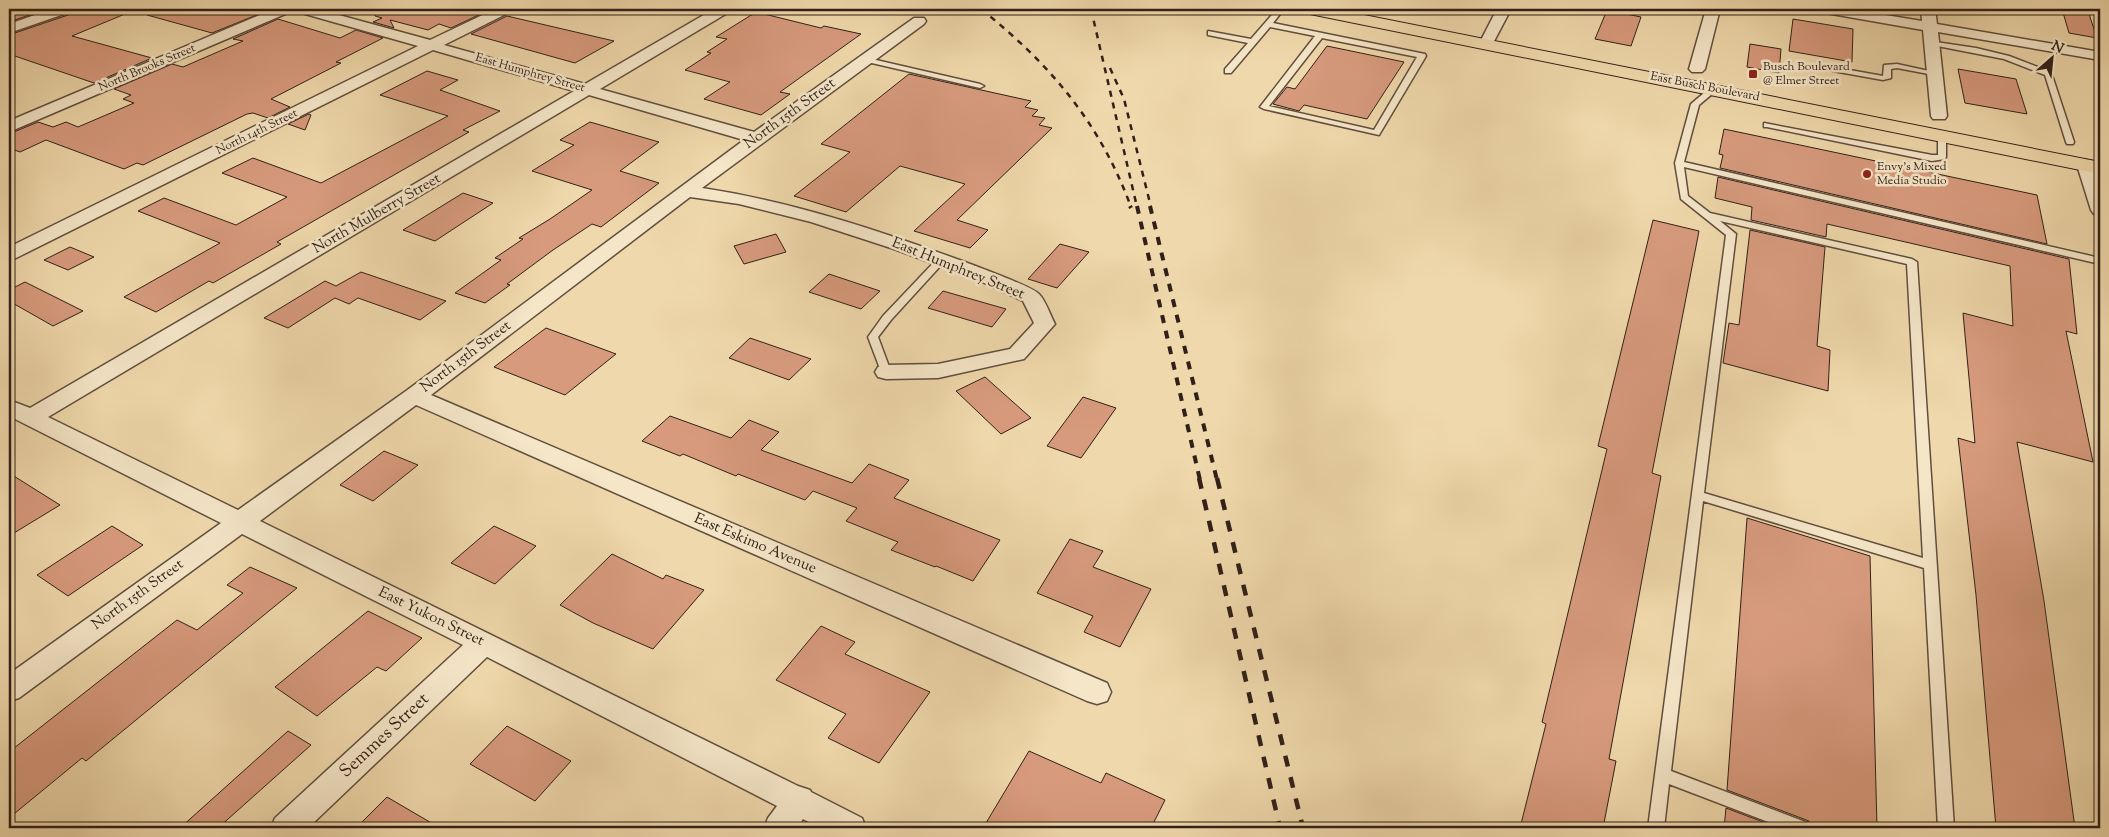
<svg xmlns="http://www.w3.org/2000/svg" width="2109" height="837" font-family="'Sorts Mill Goudy',serif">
  <rect width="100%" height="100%" fill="#efd8ab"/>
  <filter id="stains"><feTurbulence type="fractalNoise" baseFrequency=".004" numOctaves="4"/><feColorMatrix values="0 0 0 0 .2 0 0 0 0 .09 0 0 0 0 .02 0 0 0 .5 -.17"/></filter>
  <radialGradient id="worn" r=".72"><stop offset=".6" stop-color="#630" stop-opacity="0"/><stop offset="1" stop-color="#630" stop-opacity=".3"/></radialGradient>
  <path fill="#d79a7d" stroke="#312019" d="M9 9H47L9 22Z
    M74 9H137L72 36 152 58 94 83 9 54V35L71 14Z
    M148 9H243L259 14 212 33 147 15Z
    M376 9H478L487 11 451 28 439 24 428 30 390 20 394 28 373 22 382 18 375 16Z
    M2062 9 2088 11 2097 38 2069 33Z
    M1607 10 1641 17 1631 46 1595 39Z
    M756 12 821 28 824 26 861 34 780 92 790 94 761 115 704 99 730 82 685 70 711 53 707 52 727 39 716 37Z
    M507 16 614 41 575 63 471 34Z
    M278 19 340 38 356 30 383 38 336 62 341 63 271 99 290 107 268 118 253 113 247 114 143 165 137 163 124 169 46 140 20 152 9 148V134L38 122 53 127 66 122 78 127 134 103 123 99 131 95 114 89 172 64 183 67 243 41 233 39Z
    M1793 19 1853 29 1852 62 1789 51Z
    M1750 44 1781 49 1779 73 1747 67Z
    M1327 46 1404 62 1367 119 1304 105 1299 111 1273 104 1287 87 1295 89Z
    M1958 69 2016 79 2027 114 1965 103Z
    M427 71 458 80 440 90 500 111 463 130 469 132 277 242 281 244 213 283 209 281 156 312 124 297 220 243 138 211 164 198 236 225 287 197 222 173 253 158 321 183 448 116 380 95Z
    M909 74 1031 101 1025 107 1038 110 1032 116 1045 118 1039 125 1052 128 957 220 988 230 970 248 914 231 965 184 900 166 846 212 794 196 850 152 821 144Z
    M309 114 311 115 305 130 288 124Z
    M590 122 659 142 620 171 659 183 601 227 592 224 553 250 507 284 510 285 485 303 455 293 501 260 495 258 523 239 519 238 550 219 592 190 532 171 574 145 560 140Z
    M1724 129 2037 195 2047 244 1720 168 1723 155 1719 154Z
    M1718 177 2069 259 2077 334 2066 331 2093 462 2017 442 2044 601 2075 828H1996L1976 595 1958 438 1975 443 1963 313 2013 326 2010 266 1827 224 1826 237 1751 220 1752 207 1715 198Z
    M463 193 493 203 435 241 403 230Z
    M1653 220 1699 231 1652 473 1661 476 1609 759 1616 761 1603 828H1520L1546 724 1542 722 1607 449 1598 446Z
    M1750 230 1825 247 1817 346 1830 350 1828 391 1723 363 1729 323 1739 325Z
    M776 234 786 252 744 264 734 246Z
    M1060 244 1089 252 1057 288 1028 279Z
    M70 247 94 257 68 270 44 260Z
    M361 272 446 301 420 320 358 298 349 304 335 298 288 328 264 318 325 281 336 286Z
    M829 274 880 291 861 309 809 292Z
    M25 282 83 311 53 326 9 301V290Z
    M943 291 1006 309 992 327 928 308Z
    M546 328 616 354 565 395 494 367Z
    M750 338 811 359 789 380 729 358Z
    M985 377 1031 418 1001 434 956 391Z
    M1083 397 1116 408 1081 458 1047 446Z
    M670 416 731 438 749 420 779 432 761 450 852 483 869 464 909 480 894 498 1000 540 973 581 936 566 935 567 891 550 898 542 846 521 857 508 813 491 805 500 738 474 736 476 683 454 680 456 642 441Z
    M384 451 418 465 373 501 340 485Z
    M9 473 60 505 9 536Z
    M1747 518 1870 556 1877 828H1813L1809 821 1727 790Z
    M112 526 143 545 68 596 37 575Z
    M494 526 536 546 495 584 451 563Z
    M1070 539 1103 551 1093 567 1151 589 1120 647 1084 632 1093 616 1037 593Z
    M612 554 663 579 666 575 704 590 653 649 593 623 560 605Z
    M250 567 297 588 86 761 82 758 9 818V752L177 620 197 630 243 593 227 585Z
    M368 611 422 638 386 671 377 667 317 716 275 687Z
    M821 626 855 642 845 654 930 692 879 763 828 738 846 714 776 680Z
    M507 726 571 761 535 801 470 764Z
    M288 731 311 745 218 828H180Z
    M1029 751 1101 783 1106 773 1165 800 1151 828H983Z
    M387 797 440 828H356Z
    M1726 808 1779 828H1724Z"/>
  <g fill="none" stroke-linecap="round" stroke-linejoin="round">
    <defs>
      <path id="lane" d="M1277 9H1284L1273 23 1425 54 1426 56 1379 135 1264 109 1260 107 1315 36 1270 27 1231 73H1225V69L1248 43 1208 35V31L1251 39ZM1322 38 1417 57 1374 130 1269 106Z
        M1929 41 1976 48 2009 56 2051 72 2074 142 2073 144H2067L2066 142 2045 75 2004 59 1932 45 1928 43Z
        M863 57 980 84 984 86 980 88 863 61Z
        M1897 64 1938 73 1934 75 1897 68 1891 69V78L1883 80 1833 71 1829 69 1833 67 1883 76 1884 65Z
        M1711 87 1718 89 1699 105 1684 162 2100 258V264L1684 167 1688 196 1710 213 1912 259 1917 262 1954 828H1938L1924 568 1703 501 1671 771 1808 823 1811 828H1784L1669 784 1664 828H1648L1726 235 1681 199 1675 163 1691 104ZM1720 221 1907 264 1923 558 1704 493 1736 234Z
        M1764 123 1932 155H1938V135L1942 133 1946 135V157L1945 159 1932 161 1767 127H1764Z
        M941 257 944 258V262L891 320 878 337 891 372 886 376 882 374 868 337 883 316 938 258Z"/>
      <path id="street" d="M52 9H72L70 12 9 33V24Z
        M274 9H292L290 12 9 132V121Z
        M296 9H317L430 40 495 9H512L510 12 444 45 585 84 714 9H731L729 12 600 89 754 132 914 18H924L926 21 924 24 702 188C795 202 884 232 973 265 985 270 1031 286 1039 294 1046 301 1050 315 1055 324L1024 359 938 378 886 379 878 377 875 372 878 367 886 365 938 364 1010 349 1034 323 1023 301 980 281 894 249 811 222 739 204 690 197 431 395 1107 683 1111 692 1107 701 1097 704 1087 701 416 405 260 521 798 786 810 790 811 792 862 818 866 828H820L803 819 797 828H764L768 818 777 806 487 657 308 828H271L275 818 463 645 242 534 19 698 9 701V674L221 523 9 416V400L30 408 574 91 433 50 16 258 9 260V247L418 46 298 12ZM589 95 744 140 406 391 238 510 48 417Z
        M1497 9H1511L1491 47H1481L1479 44Z
        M1706 9H1720L1705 69 1702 72H1692L1689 69Z
        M1819 9H1849L1922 21 1921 9H1935L1937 24 2100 52V60L1938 32 1947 116 1945 119H1933L1931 116 1923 30 1826 13Z
        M2086 160 2092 161C2103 177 2100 197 2100 215L2094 214 2091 210 2077 165 2080 161Z"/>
      <path id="primary" d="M1301 9H1334L2100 162V174L1310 14 1304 13Z"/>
    </defs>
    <use href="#lane" stroke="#604e3e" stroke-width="3"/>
    <use href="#street" stroke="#604e3e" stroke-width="3"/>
    <use href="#primary" stroke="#312019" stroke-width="2"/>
    <use href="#lane" fill="#f5e6c8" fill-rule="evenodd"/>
    <use href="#street" fill="#f5e6c8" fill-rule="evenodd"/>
    <use href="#primary" fill="#efd8ab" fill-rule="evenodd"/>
    <path stroke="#312019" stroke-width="2.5" stroke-dasharray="6 6" stroke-linecap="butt" d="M981 9C1051 65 1100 123 1131 207
      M1091 9 1137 207
      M1110 68 1124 99 1151 207"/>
    <path stroke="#312019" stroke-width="4" stroke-dasharray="8 8" stroke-linecap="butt" d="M1130 206 1131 208
      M1137 206 1200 480
      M1150 206 1217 480"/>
    <path stroke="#312019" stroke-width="4.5" stroke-dasharray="11 11" stroke-linecap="butt" d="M1199 478 1280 828
      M1217 478 1303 828"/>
  </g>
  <g fill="#8f2418" stroke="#f5e6c8" stroke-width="2">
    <rect x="1748" y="69" width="10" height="10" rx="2.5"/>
    <circle cx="1867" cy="174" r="5"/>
  </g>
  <g text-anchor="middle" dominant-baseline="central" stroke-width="5" stroke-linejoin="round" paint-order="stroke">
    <g font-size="12" fill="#312019" stroke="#f5e6c8" text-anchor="start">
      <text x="1763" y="67">Busch Boulevard<tspan x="1763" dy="14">@ Elmer Street</tspan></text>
      <text x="1877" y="167">Envy's Mixed<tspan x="1877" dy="14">Media Studio</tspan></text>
    </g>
    <g font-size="12" fill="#312019" stroke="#f5e6c8">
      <text transform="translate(147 68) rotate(-23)">North Brooks Street</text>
      <text transform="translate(530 73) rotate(16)">East Humphrey Street</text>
      <text transform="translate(1705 87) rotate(11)">East Busch Boulevard</text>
      <text transform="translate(257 132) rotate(-26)">North 14th Street</text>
    </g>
    <g font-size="15" fill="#312019" stroke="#f5e6c8">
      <text transform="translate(790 114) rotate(-36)">North 15th Street</text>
      <text transform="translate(377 214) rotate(-30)">North Mulberry Street</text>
      <text transform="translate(958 269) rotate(22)">East Humphrey Street</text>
      <text transform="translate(466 357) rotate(-37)">North 15th Street</text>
      <text transform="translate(755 544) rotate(23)">East Eskimo Avenue</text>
      <text transform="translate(138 595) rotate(-36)">North 15th Street</text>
      <text transform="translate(431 617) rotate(26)">East Yukon Street</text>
    </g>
    <g font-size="18" fill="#312019" stroke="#f5e6c8">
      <text transform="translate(385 736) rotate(-43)">Semmes Street</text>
    </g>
  </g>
  <rect width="2109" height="837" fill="none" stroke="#efd8ab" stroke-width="30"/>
  <rect x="10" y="10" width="2089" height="817" fill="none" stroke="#312019" stroke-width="2.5"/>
  <rect x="15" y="15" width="2079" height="807" fill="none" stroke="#312019"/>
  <g transform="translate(2052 58) rotate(27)" stroke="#f5e6c8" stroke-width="4" paint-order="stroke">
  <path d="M0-4L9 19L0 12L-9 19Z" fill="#312019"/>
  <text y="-8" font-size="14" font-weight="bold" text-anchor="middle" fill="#312019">N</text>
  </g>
  <rect width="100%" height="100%" filter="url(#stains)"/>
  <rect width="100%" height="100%" fill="url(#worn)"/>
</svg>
